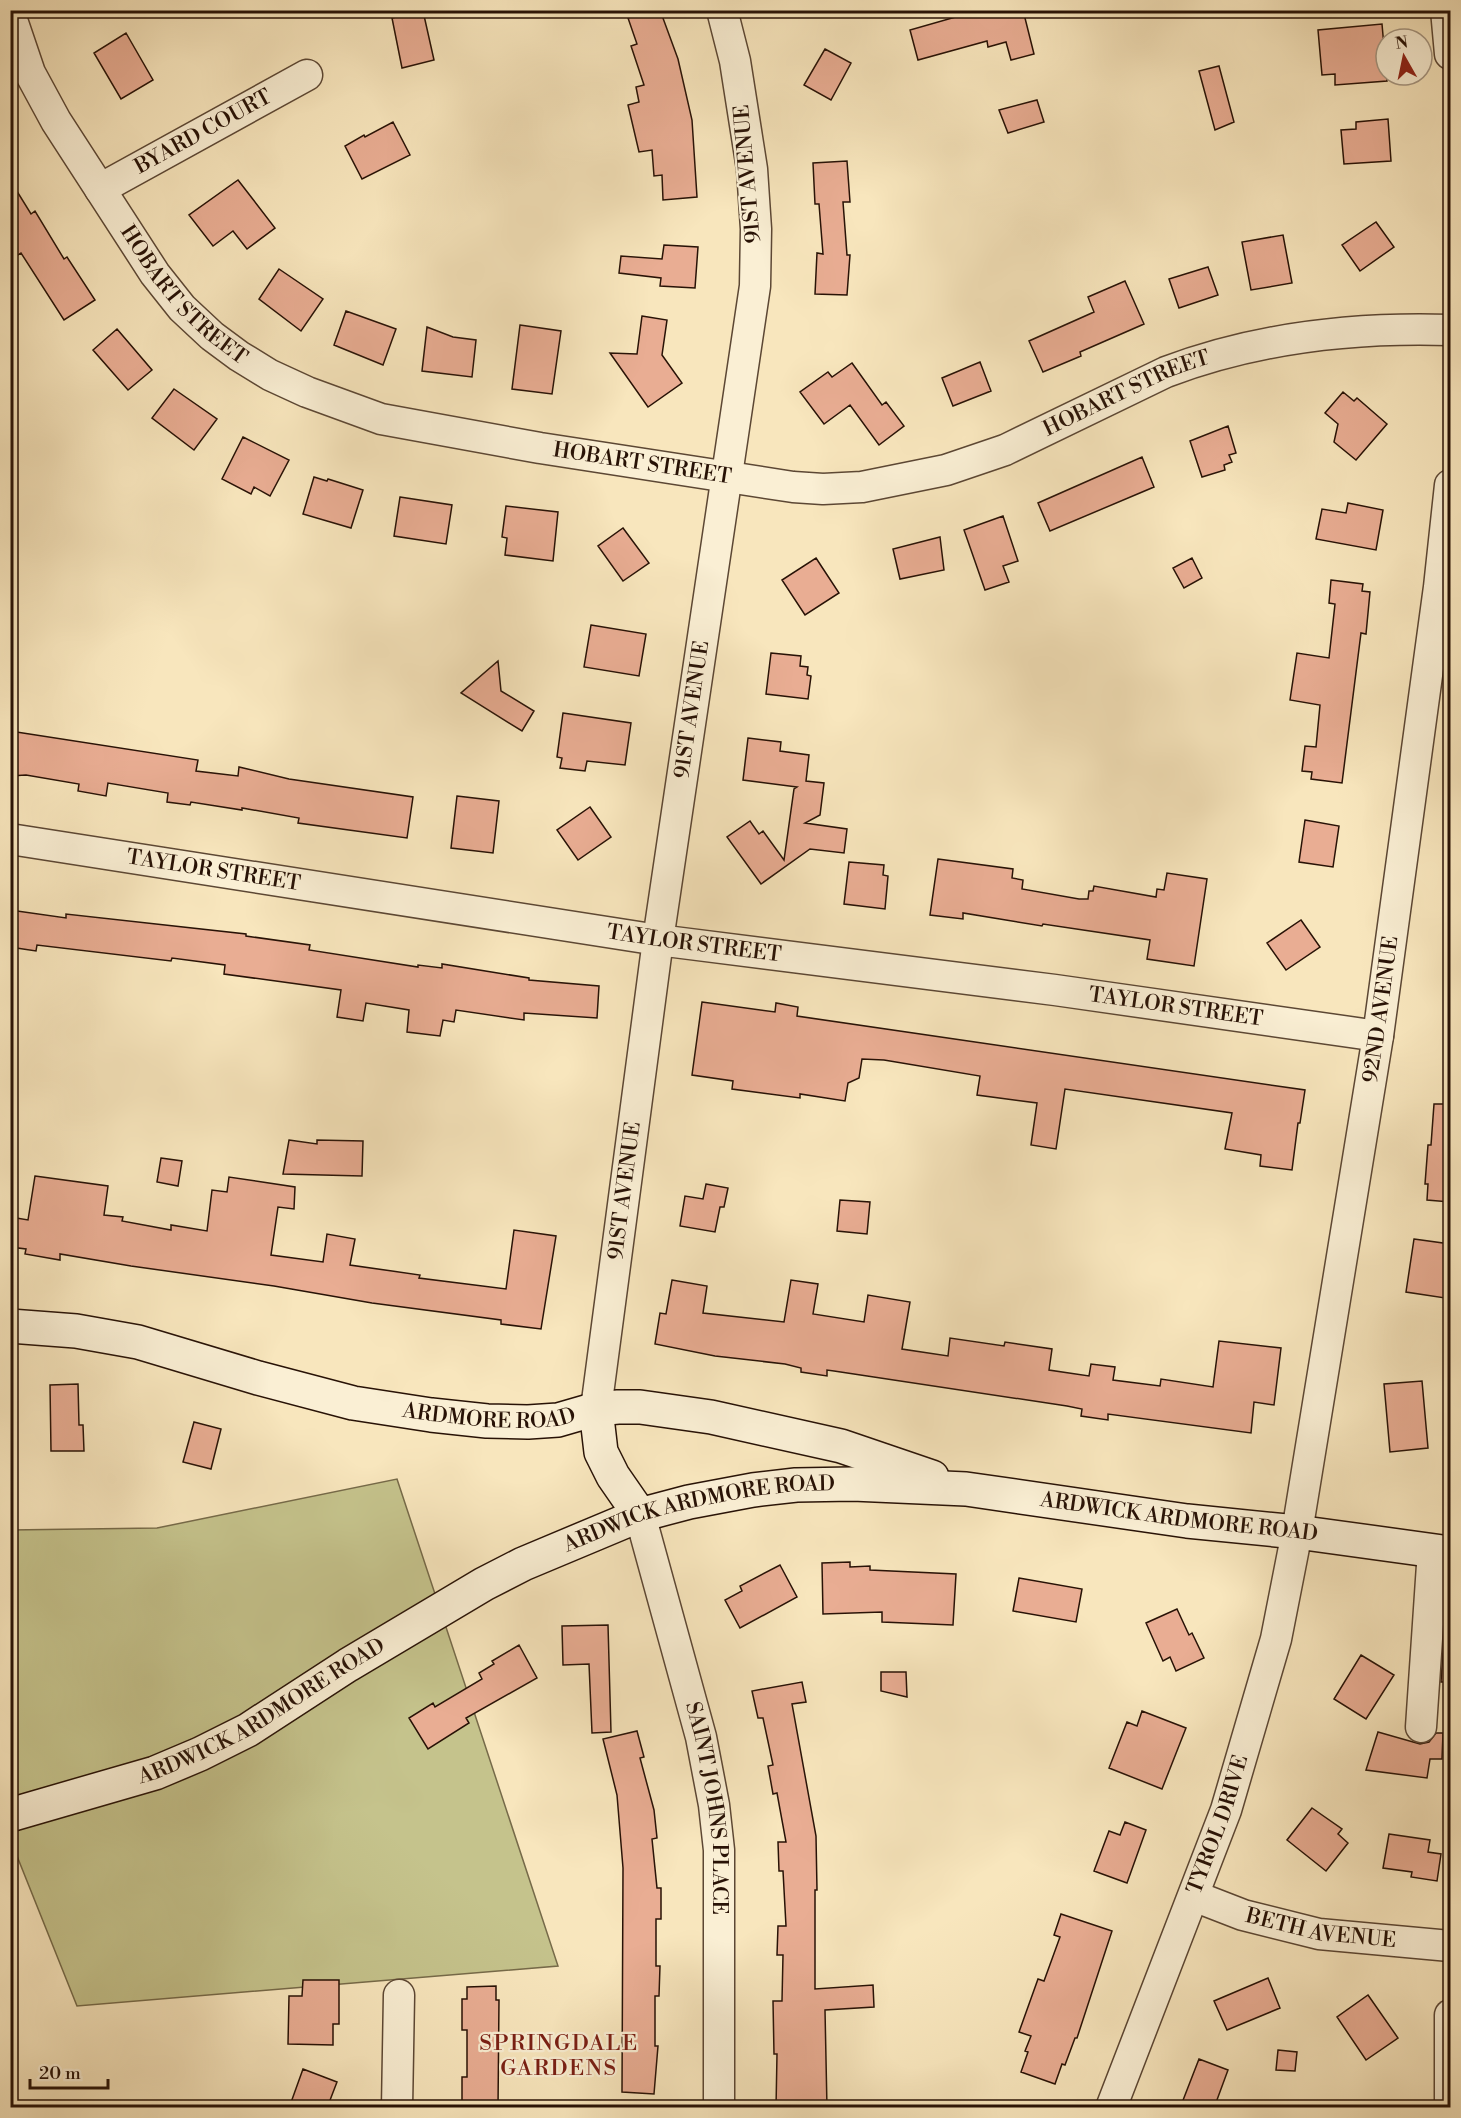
<svg xmlns="http://www.w3.org/2000/svg" width="1461" height="2118" font-family="'Libre Bodoni',serif">
  <rect width="100%" height="100%" fill="#f8e6bd"/>
  <filter id="stains"><feTurbulence type="fractalNoise" baseFrequency=".00333" numOctaves="4"/><feColorMatrix values="0 0 0 0 .2 0 0 0 0 .09 0 0 0 0 .02 0 0 0 .5 -.17"/></filter>
  <radialGradient id="worn" r=".72"><stop offset=".6" stop-color="#630" stop-opacity="0"/><stop offset="1" stop-color="#630" stop-opacity=".3"/></radialGradient>
  <path fill="#c5c38c" stroke="#766a49" stroke-width="1.5" d="M397 1479 558 1966 77 2006 11 1841 10 1530 157 1528Z"/>
  <path fill="#e9ad93" stroke="#281206" stroke-width="1.5" d="M650 10H660L678 59 692 120 697 197 663 200 662 175 654 176 652 150 639 152 628 105 639 102 636 87 644 85 631 46 637 44 628 18Z
    M980 10H1023L1034 54 1011 60 1006 42 988 47 987 41 918 60 910 30Z
    M423 11 434 60 402 68 392 18Z
    M1382 24 1387 81 1335 85V74L1322 75 1318 30Z
    M126 33 153 80 121 99 94 53Z
    M825 49 851 63 831 100 804 85Z
    M1219 66 1234 122 1215 130 1199 71Z
    M1037 100 1044 122 1008 133 999 110Z
    M1388 119 1391 161 1344 164 1341 130 1356 129V122Z
    M393 122 410 155 362 179 345 146 364 135 365 137Z
    M847 161 850 202H843L847 255H850L847 295 815 294 817 253 823 254 819 204H815L813 163Z
    M10 180 31 214 35 211 64 259 67 257 95 300 64 320 21 253 10 260Z
    M238 180 275 228 247 249 233 231 213 246 189 215Z
    M1376 222 1394 247 1360 271 1342 245Z
    M1283 235 1292 283 1251 290 1242 242Z
    M664 245 698 247 695 288 660 286 661 278 619 273 621 256 662 259Z
    M1208 267 1218 295 1179 308 1169 279Z
    M279 269 323 299 301 331 259 299Z
    M1125 281 1144 324 1080 352 1081 356 1043 372 1029 341 1094 312 1088 297Z
    M346 311 396 329 383 365 334 345Z
    M642 316 667 320 662 355 682 383 648 407 610 353 637 354Z
    M520 325 561 331 552 394 512 389Z
    M427 327 453 337 476 340 472 377 422 371Z
    M117 329 152 370 128 390 93 350Z
    M980 362 991 391 953 406 942 378Z
    M852 363 882 405 886 402 904 426 879 445 850 405 824 424 800 392 828 372 832 377Z
    M174 389 217 419 194 450 152 418Z
    M1343 392 1354 401 1357 398 1387 424 1356 460 1334 442 1338 424 1325 413Z
    M1228 426 1236 453 1229 455 1232 462 1224 465 1225 470 1202 477 1190 441Z
    M243 437 289 460 270 496 254 487 251 494 222 479Z
    M1142 457 1154 487 1050 531 1038 503Z
    M314 477 327 481 328 479 363 490 351 528 303 514Z
    M400 497 452 505 446 544 394 536Z
    M1348 503 1383 510 1376 550 1316 539 1322 509 1346 513Z
    M506 506 558 512 553 561 505 555 507 538 502 537Z
    M1003 516 1018 561 1003 566 1009 582 985 590 964 530Z
    M623 528 649 563 623 581 598 546Z
    M940 537 944 570 900 579 893 549Z
    M816 558 839 593 805 615 782 580Z
    M1192 558 1202 578 1184 588 1173 568Z
    M1331 580 1363 584 1362 591 1370 592 1366 634 1361 633 1342 783 1311 779 1312 772 1302 771 1305 746 1316 747 1320 705 1290 700 1297 653 1329 658 1335 604 1329 603Z
    M591 625 646 634 639 676 584 667Z
    M771 653 801 656 800 666 808 667 807 675 811 676 808 699 766 694Z
    M498 661 501 691 534 711 522 731 461 693Z
    M563 713 631 723 625 765 587 761 585 771 560 768 562 758 557 757Z
    M10 731 198 760 196 771 238 776 239 767 289 779 413 797 407 838 298 823 299 818 242 808V810L191 802 190 805 167 802 168 793 108 783 106 796 78 791 79 784 26 775 10 776Z
    M748 738 781 742 780 751 809 755 806 781 824 783 820 815 805 823 847 829 844 853 810 849 761 884 727 837 750 821 759 834 763 831 784 860 794 789 797 787 743 780Z
    M457 796 499 801 493 853 451 848Z
    M590 807 611 837 578 860 557 830Z
    M1305 820 1339 826 1333 867 1299 862Z
    M938 859 1013 869 1012 878 1023 880 1022 889 1079 899H1088L1089 891H1093L1094 886 1156 897 1157 889 1164 890 1167 873 1207 879 1194 966 1147 959 1150 940 1043 924 1042 926 963 913V919L930 915Z
    M849 862 884 865 883 875 888 876 885 909 844 904Z
    M10 910 66 918V914L246 934V936L310 945 309 950 418 967V965L442 968V964L529 978V980L599 986 597 1018 524 1013V1020L456 1010 454 1022 443 1020 440 1036 407 1032 409 1010 366 1003 363 1021 337 1017 341 990 224 974 225 965 172 958 171 961 37 945 36 951 10 947Z
    M1301 920 1320 947 1286 970 1267 943Z
    M702 1002 775 1012 776 1003 798 1007 797 1016 1305 1090 1300 1123H1298L1292 1170 1260 1166 1261 1155 1225 1149 1232 1113 1065 1089 1056 1149 1031 1145 1037 1103 977 1095 980 1076 884 1060 862 1059 859 1078 848 1083 845 1101 800 1094V1098L732 1089 733 1081 692 1075Z
    M1434 1104H1450V1202L1427 1200 1428 1184H1425L1428 1145H1431Z
    M289 1140 317 1144V1140L363 1141 362 1176 283 1174Z
    M161 1158 182 1161 178 1186 157 1182Z
    M35 1176 108 1186 104 1215 123 1217 122 1221 171 1230V1225L207 1231 212 1190 227 1192 229 1177 295 1187 294 1209 278 1207 271 1255 323 1262 327 1234 355 1239 350 1265 420 1275 419 1278 506 1289 514 1230 556 1236 541 1329 501 1324V1320L372 1303 274 1286 131 1266 60 1254V1260L25 1254 26 1249 10 1247V1217L28 1220Z
    M706 1184 728 1188 724 1207H720L715 1232 680 1226 685 1196 703 1199Z
    M840 1200 870 1202 867 1234 837 1231Z
    M1414 1239 1450 1244V1264L1445 1298 1406 1292Z
    M672 1280 707 1286 703 1313 784 1322 791 1280 818 1284 813 1314 864 1322 868 1295 910 1302 902 1349 948 1356 950 1338 1004 1346 1005 1342 1052 1349 1049 1370 1089 1376 1091 1364 1115 1367 1113 1380 1160 1386 1161 1379 1213 1387 1219 1341 1281 1348 1274 1405 1254 1402 1251 1433 1108 1414V1420L1081 1416 1082 1409 1067 1406 834 1371 827 1370V1376L801 1372V1368L785 1364 715 1356 655 1344 660 1313 666 1314Z
    M1422 1381 1428 1448 1390 1452 1384 1384Z
    M78 1384 79 1425H83L84 1451H51L50 1385Z
    M194 1422 221 1429 211 1469 183 1462Z
    M850 1562V1567L870 1566V1570L956 1574 953 1625 882 1622V1612L823 1614 822 1563Z
    M780 1565 797 1597 740 1628 725 1600 742 1591 740 1586Z
    M1019 1578 1082 1589 1076 1622 1013 1611Z
    M1177 1609 1189 1635 1192 1633 1204 1658 1176 1671 1170 1657 1163 1661 1146 1623Z
    M608 1625 611 1732 592 1733 589 1664 563 1665 562 1626Z
    M1444 1636H1450V1682H1441Z
    M519 1645 537 1678 466 1718 469 1723 428 1749 409 1718 433 1703 435 1707 482 1679 479 1673 494 1664 492 1661Z
    M1361 1655 1394 1675 1366 1719 1334 1699Z
    M881 1672H906L907 1697 881 1691Z
    M802 1682 806 1702 792 1704 816 1836 817 1890H815V1989L873 1985 874 2007 825 2010 827 2108H776L777 2054H774L773 2001H782L783 1955H777L778 1926H786L783 1871H779L778 1842H786L777 1793 773 1794 768 1766 773 1765 763 1718H758L752 1691Z
    M1142 1711 1186 1728 1162 1789 1109 1768 1127 1722 1137 1726Z
    M637 1731 644 1757 640 1758 654 1810 657 1838 652 1839 657 1888H661V1919H656V1966H660L659 1996H655V2046H658L654 2094 622 2092 623 1868 617 1795 603 1739Z
    M1378 1732 1420 1744 1429 1742 1436 1733H1443L1442 1759H1430L1427 1778 1366 1770Z
    M1312 1808 1342 1829 1338 1834 1348 1843 1326 1871 1287 1840Z
    M1125 1822 1146 1830 1127 1883 1094 1871 1109 1831 1120 1835Z
    M1389 1834 1430 1840 1428 1852 1441 1854 1437 1881 1411 1877 1412 1872 1383 1868Z
    M1061 1914 1112 1931 1077 2038H1075L1065 2065 1062 2064 1055 2084 1021 2072 1028 2052 1025 2051 1031 2036 1019 2032 1038 1979 1044 1981 1060 1937 1054 1935Z
    M1268 1978 1280 2008 1227 2030 1214 2001Z
    M303 1980H339V2024H333V2045L288 2044 289 1996H302Z
    M496 1986V2000H499L498 2108H466L462 2106V2077H467V2030H462V1999H467V1987Z
    M1368 1995 1398 2038 1366 2060 1337 2017Z
    M1278 2050 1297 2052 1295 2071 1276 2070Z
    M1199 2059 1228 2070 1214 2108H1180Z
    M303 2069 337 2082 327 2108H289Z"/>
  <g fill="none" stroke-linecap="round" stroke-linejoin="round">
    <defs>
      <g id="street">
        <path d="M1446 10 1450 54"/>
        <path id="s1" d="M10 14 30 73 56 121 155 274 182 308 212 336 239 356 270 375 307 392 381 419 540 448 793 487 823 489 862 487 946 470 1005 450 1166 372C1256 338 1355 327 1450 330"/>
        <path id="s2" d="M100 189 307 75"/>
        <path id="s3" d="M10 839 658 940 1055 990 1378 1036"/>
        <path id="s4" d="M596 1409 658 940 755 286 756 229 752 169 735 61 722 10"/>
        <path id="s5" d="M640 1515 701 1737 714 1805 719 1850V2108"/>
        <path d="M1421 1727 1433 1550"/>
        <path id="s6" d="M1194 1896 1243 1915 1319 1934 1450 1946"/>
        <path d="M397 2108 399 1995"/>
        <path id="s7" d="M1111 2108 1226 1810 1276 1639 1297 1532 1378 1036 1439 587 1450 485"/>
        <path d="M1450 2108V2015"/>
      </g>
      <g id="secondary">
        <path id="s8" d="M10 1326 76 1331 138 1342 258 1378 353 1403 431 1415 487 1421 528 1422 558 1420 596 1409 618 1407H640L711 1417 841 1446 932 1477"/>
        <path d="M596 1409 601 1452 613 1476 640 1515"/>
        <path id="s9" d="M10 1815 155 1773 200 1754 248 1730 348 1665 484 1584 523 1564 640 1515 689 1502 753 1490 796 1485 853 1484 966 1489 1187 1521 1297 1532 1450 1553"/>
      </g>
    </defs>
    <use href="#street" stroke="#5c4734" stroke-width="33"/>
    <use href="#secondary" stroke="#281206" stroke-width="36"/>
    <use href="#street" stroke="#faefd4" stroke-width="30"/>
    <use href="#secondary" stroke="#faefd4" stroke-width="33"/>
  </g>
  <g text-anchor="middle" dominant-baseline="central" stroke-width="4.5" stroke-linejoin="round" paint-order="stroke">
    <g font-size="21" fill="#281206" stroke="#faefd4">
      <text stroke="none"><textPath href="#s2" startOffset="118">BYARD COURT</textPath></text>
      <text transform="translate(748 174) rotate(-95)">91ST AVENUE</text>
      <text stroke="none"><textPath href="#s1" startOffset="334">HOBART STREET</textPath></text>
      <text stroke="none"><textPath href="#s1" startOffset="1342">HOBART STREET</textPath></text>
      <text stroke="none"><textPath href="#s1" startOffset="838">HOBART STREET</textPath></text>
      <text stroke="none"><textPath href="#s4" startOffset="706">91ST AVENUE</textPath></text>
      <text stroke="none"><textPath href="#s3" startOffset="206">TAYLOR STREET</textPath></text>
      <text stroke="none"><textPath href="#s3" startOffset="692">TAYLOR STREET</textPath></text>
      <text stroke="none"><textPath href="#s3" startOffset="1178">TAYLOR STREET</textPath></text>
      <text stroke="none"><textPath href="#s7" startOffset="1136">92ND AVENUE</textPath></text>
      <text stroke="none"><textPath href="#s4" startOffset="220">91ST AVENUE</textPath></text>
      <text stroke="none"><textPath href="#s8" startOffset="490">ARDMORE ROAD</textPath></text>
      <text stroke="none"><textPath href="#s9" startOffset="760">ARDWICK ARDMORE ROAD</textPath></text>
      <text stroke="none"><textPath href="#s9" startOffset="1246">ARDWICK ARDMORE ROAD</textPath></text>
      <text stroke="none"><textPath href="#s9" startOffset="274">ARDWICK ARDMORE ROAD</textPath></text>
      <text stroke="none"><textPath href="#s5" startOffset="302">SAINT JOHNS PLACE</textPath></text>
      <text stroke="none"><textPath href="#s7" startOffset="303">TYROL DRIVE</textPath></text>
      <text stroke="none"><textPath href="#s6" startOffset="132">BETH AVENUE</textPath></text>
    </g>
    <g font-size="22" letter-spacing="1.5" fill="#7a1f14" stroke="#faefd4">
      <text x="559" y="2043">SPRINGDALE<tspan x="559" dy="25">GARDENS</tspan></text>
    </g>
  </g>
  <rect width="1461" height="2118" fill="none" stroke="#f8e6bd" stroke-width="36"/>
  <rect x="12" y="12" width="1437" height="2094" fill="none" stroke="#281206" stroke-width="3"/>
  <rect x="18" y="18" width="1425" height="2082" fill="none" stroke="#281206" stroke-width="1.5"/>
  <g transform="translate(1404 57) rotate(351)"><circle r="28" fill="#faefd4" stroke="#a69782" stroke-width="1.5"/>
  <path d="M0-4.5L10 22L0 15L-10 22Z" fill="#8f2418"/>
  <text y="-9" font-size="16" font-weight="bold" text-anchor="middle" fill="#281206">N</text>
  </g>
  <path d="M30 2079v9h78v-9" fill="none" stroke="#281206" stroke-width="3"/>
  <text x="39" y="2079" font-size="18" fill="#281206" stroke="#faefd4" stroke-width="4.5" paint-order="stroke">20 m</text>
  <rect width="100%" height="100%" filter="url(#stains)"/>
  <rect width="100%" height="100%" fill="url(#worn)"/>
</svg>
